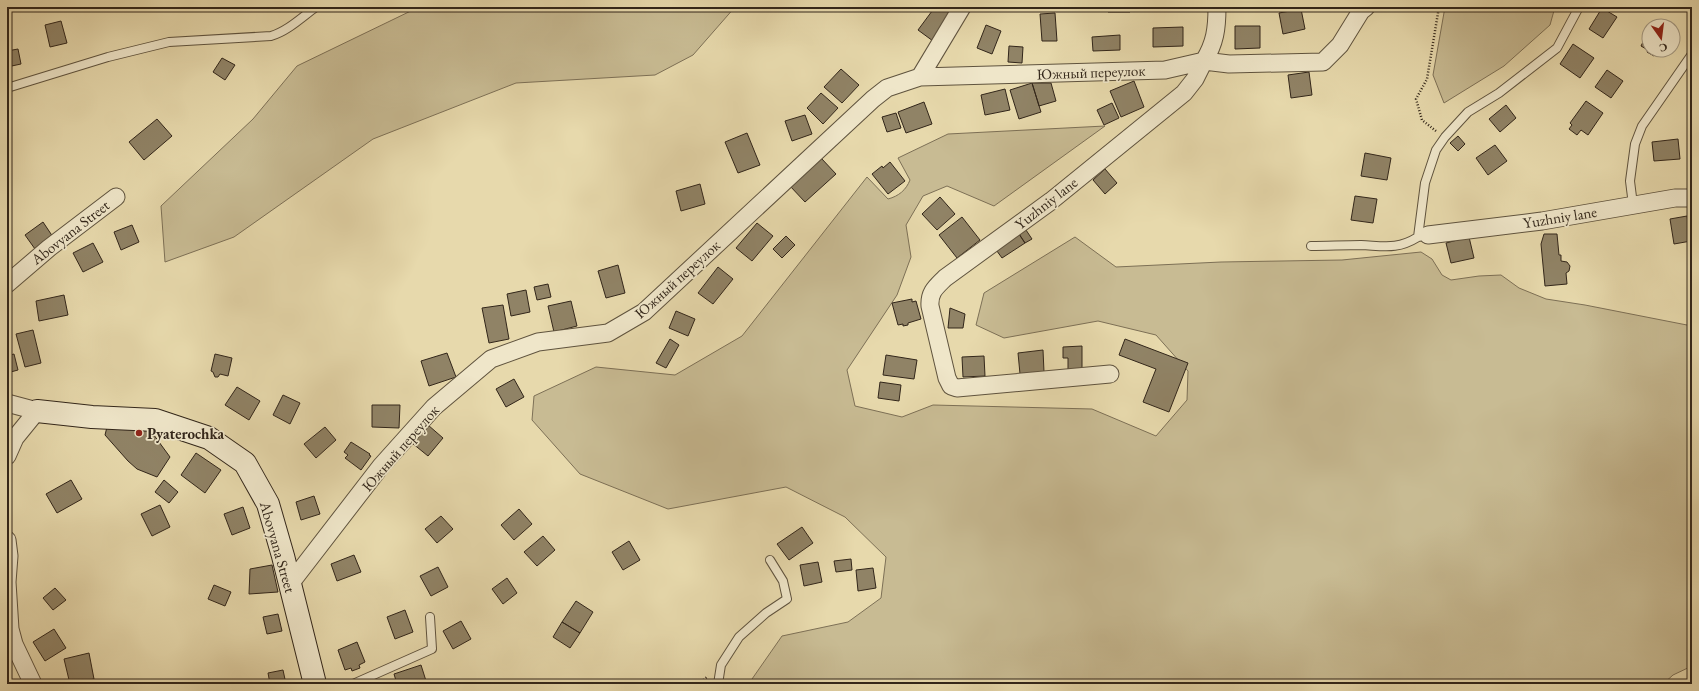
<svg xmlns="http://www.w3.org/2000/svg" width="1699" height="691" font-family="'EB Garamond',serif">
  <rect width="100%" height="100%" fill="#e7d9ac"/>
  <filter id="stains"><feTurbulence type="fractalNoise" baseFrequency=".005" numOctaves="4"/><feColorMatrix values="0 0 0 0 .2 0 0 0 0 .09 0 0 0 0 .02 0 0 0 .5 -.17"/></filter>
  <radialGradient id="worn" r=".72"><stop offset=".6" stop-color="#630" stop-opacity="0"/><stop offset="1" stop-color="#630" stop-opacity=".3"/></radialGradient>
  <path fill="#c8bb93" stroke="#7d7056" d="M419 7H735L693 55 655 75 516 83 373 139 234 237 165 262 161 206 253 119 297 66Z
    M1445 7H1555L1550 25 1504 66 1444 103 1433 75Z
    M1105 126 994 206 947 186 923 196 906 225 911 257 897 295 847 370 855 406 902 417 933 405 1092 409 1156 436 1187 400 1188 371 1156 335 1098 321 1004 338 976 325 984 293 1075 237 1116 267 1221 262 1342 260 1421 252 1432 259 1442 275 1451 280 1479 276 1501 275 1519 288 1546 299 1585 305 1692 326V666L1673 675 1663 684H750L752 679 782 636 848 622 881 598 886 557 845 517 786 487 668 509 580 474 532 420 534 396 596 367 675 375 742 336 867 177 888 199C899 196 906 190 910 180L898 158 948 134Z"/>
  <path fill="#908366" stroke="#32261a" d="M935 7H956L933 41 918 30Z
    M1108 7H1130V12H1108Z
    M1602 8 1617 17 1603 38 1589 29Z
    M1301 9 1305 29 1283 34 1279 13Z
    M1055 13 1057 41H1042L1040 14Z
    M61 21 67 43 50 47 45 25Z
    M986 25 1001 31 992 54 977 48Z
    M1235 26H1260V48L1235 49Z
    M1183 27V46L1153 47V28Z
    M1649 30V50H1657L1654 56 1647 52 1648 50 1641 46Z
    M1120 35V50L1093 51 1092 37Z
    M1573 44 1594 58 1580 78 1560 64Z
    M1009 46 1023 47 1022 63 1008 62Z
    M18 49 21 64 7 67V51Z
    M222 58 235 65 225 80 213 72Z
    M841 69 859 85 842 103 824 87Z
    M1607 70 1623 81 1611 98 1595 87Z
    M1309 72 1312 95 1291 98 1288 75Z
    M1134 81 1144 107 1121 117 1110 91Z
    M1032 83 1041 112 1019 119 1010 90Z
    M1032 83H1051L1056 101 1039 106Z
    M1005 89 1010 110 985 115 981 95Z
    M821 93 838 108 823 124 807 108Z
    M1586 101 1603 113 1588 135 1581 130 1577 135 1569 129 1572 125 1570 123Z
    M924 102 932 124 906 133 898 112Z
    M1112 103 1119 118 1104 125 1097 110Z
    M1506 105 1516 118 1500 132 1489 119Z
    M896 113 901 128 887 132 882 117Z
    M805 115 812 134 792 141 785 121Z
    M157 119 172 136 144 160 129 142Z
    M747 133 760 165 738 173 725 142Z
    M1458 136 1465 144 1458 151 1450 143Z
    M1689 138H1692V158H1690Z
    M1678 139 1680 159 1654 161 1652 142Z
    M1495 145 1507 161 1488 175 1476 158Z
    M1365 153 1391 158 1387 180 1361 176Z
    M821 158 836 174 805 202 790 186Z
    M890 162 905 181 888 194 872 174 882 166 883 168Z
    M1105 169 1117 183 1105 194 1093 180Z
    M700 184 705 204 681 211 676 191Z
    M1355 196 1377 199 1373 223 1351 220Z
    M940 197 955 214 937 230 922 214Z
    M1687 216 1691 241 1674 244 1670 219Z
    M962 217 980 240 957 258 939 235Z
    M43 222 53 237 35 249 25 235Z
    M757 223 773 236 752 261 736 248Z
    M132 225 139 242 121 250 114 232Z
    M1024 227 1032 239 1025 243 1017 231Z
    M1017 231 1025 243 1002 258 994 247Z
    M1544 234H1557L1559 255H1561V261L1567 262 1570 266 1569 271 1566 273 1567 284 1545 286 1541 244Z
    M786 236 795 245 782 258 773 249Z
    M1469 237 1474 258 1451 263 1446 243Z
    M7 239H10L9 271H7Z
    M93 243 103 262 83 272 73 253Z
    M618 265 625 293 606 298 598 271Z
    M718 267 733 279 713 304 698 293Z
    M548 284 551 297 537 300 534 287Z
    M526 290 530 312 511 316 507 294Z
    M64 295 68 315 39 321 36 301Z
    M912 299V302L916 301 921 319 908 323V325L903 326V324L898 325 892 303Z
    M571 301 577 326 554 332 548 306Z
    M503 305 509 339 489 343 482 308Z
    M950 308 965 314 963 328H948Z
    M676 311 695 319 688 336 669 328Z
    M33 330 41 363 25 367 16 334Z
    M670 339 679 345 666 368 656 363Z
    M1125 339 1188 363 1169 412 1143 402 1156 369 1119 355Z
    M1082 346V373H1068V358H1063V347Z
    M1043 350 1044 372 1020 374 1018 353Z
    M447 353 456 377 429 386 421 361Z
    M14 354 18 370 7 373V356Z
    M215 354 232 358 228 376 220 374 218 377H215L213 372 211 371Z
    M886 355 917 360 914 379 883 375Z
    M984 356 985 376 963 377 962 357Z
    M514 379 524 397 506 407 496 389Z
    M880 382 901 385 899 401 878 398Z
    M237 387 260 401 249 420 225 405Z
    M283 395 300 403 290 424 273 415Z
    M372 405H400L399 428 372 427Z
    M428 425 443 438 428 456 412 443Z
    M107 427H148L170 457 157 477 137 469 128 461 105 435Z
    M325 427 336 440 316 458 304 444Z
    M351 442 370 454 369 455 371 456 361 470 345 458 348 455 344 452Z
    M196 453 221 470 205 493 181 475Z
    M71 480 82 499 57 513 46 494Z
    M164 480 178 492 169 503 155 492Z
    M314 496 320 514 301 520 296 502Z
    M160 505 170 527 152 536 141 514Z
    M243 507 250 528 232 535 224 514Z
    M519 509 532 524 514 540 501 525Z
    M441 516 453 529 437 543 425 529Z
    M802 527 813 543 789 560 777 544Z
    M543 536 555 550 537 566 524 552Z
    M629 541 640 560 623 570 612 552Z
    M354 555 361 572 337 581 331 564Z
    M851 559 852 570 836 572 834 561Z
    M818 562 822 582 804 586 800 565Z
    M272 565 278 592 249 594 250 569Z
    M438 567 448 587 431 596 420 576Z
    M873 568 876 588 858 591 856 570Z
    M507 578 517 593 503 604 492 589Z
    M214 585 231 592 225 606 208 599Z
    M55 588 66 600 53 610 43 598Z
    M576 601 593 612 580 633 562 622Z
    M405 610 413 632 395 639 387 617Z
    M278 614 282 631 267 634 263 617Z
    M461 621 471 639 453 649 443 631Z
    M562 622 580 633 570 648 553 637Z
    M54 629 66 648 45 661 33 642Z
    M357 642 365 662 359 665 360 668 352 671 351 668 345 670 338 650Z
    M89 653 94 679 70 684 64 659Z
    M421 665 427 684H397L394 674Z
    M283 670 286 684H270L268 673Z
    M1678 680 1680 684H1670L1669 683Z"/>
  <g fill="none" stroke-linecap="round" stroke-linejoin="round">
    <defs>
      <path id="lane" d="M7 88 108 57 169 42 271 36C288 31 302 17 316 7
        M1633 205 1630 181 1635 144 1642 126 1692 54
        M1428 235 1418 237 1425 183 1436 150 1445 137 1468 112 1499 93 1557 48 1579 7
        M1311 246C1327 246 1344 245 1361 245 1384 246 1397 250 1418 237
        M353 684 432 649 430 617
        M718 684 721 665 739 637 766 613 787 599 783 581 770 560"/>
      <path id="street" d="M920 77 962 7
        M1428 235 1542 221 1675 198H1692
        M7 284 49 248 116 197
        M1110 374 957 388 951 386 947 378 930 306C929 292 936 287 945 278L1051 201 1184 93 1195 79 1204 61 1229 64 1323 62 1340 45 1361 11 1366 7
        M7 403 37 411 15 438 7 456
        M7 540 9 556 7 582 10 629 14 644 33 684
        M290 584 381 466 434 407 491 359 538 342 608 333 644 312 873 99 887 88 920 77 1165 70 1204 61C1215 43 1217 29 1217 7"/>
      <path id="secondary" d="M37 411 92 417 155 420 209 438 245 463 268 504 283 556 315 684"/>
    </defs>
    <use href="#lane" stroke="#5f533e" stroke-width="10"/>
    <use href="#street" stroke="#5f533e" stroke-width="19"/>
    <use href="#secondary" stroke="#32261a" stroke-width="24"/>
    <path stroke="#32261a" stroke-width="2.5" stroke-dasharray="1 2" stroke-linecap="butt" d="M1436 131 1422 120 1416 99 1427 79 1439 7
      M699 684 708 676"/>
    <use href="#lane" stroke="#efe6c9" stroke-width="8"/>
    <use href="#street" stroke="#efe6c9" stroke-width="17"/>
    <use href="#secondary" stroke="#efe6c9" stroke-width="22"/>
  </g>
  <circle fill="#8f2418" stroke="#efe6c9" stroke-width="1.5" cx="139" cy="433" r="4"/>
  <g text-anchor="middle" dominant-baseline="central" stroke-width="3.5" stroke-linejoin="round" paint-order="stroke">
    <g font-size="15" fill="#32261a" stroke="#efe6c9">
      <text transform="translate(1091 72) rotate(-2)">Южный переулок</text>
      <text transform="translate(1046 203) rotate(-38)">Yuzhniy lane</text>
      <text transform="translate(1560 217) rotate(-9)">Yuzhniy lane</text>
      <text transform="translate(70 232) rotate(-38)">Abovyana Street</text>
      <text transform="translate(677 279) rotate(-42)">Южный переулок</text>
      <text transform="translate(400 448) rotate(-49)">Южный переулок</text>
      <text transform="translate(278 547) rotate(74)">Abovyana Street</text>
    </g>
    <g font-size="15" font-weight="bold" fill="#32261a" stroke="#efe6c9" text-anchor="start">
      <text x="147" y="433">Pyaterochka</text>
    </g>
  </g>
  <rect width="1699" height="691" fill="none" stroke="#e7d9ac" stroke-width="24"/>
  <rect x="8" y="8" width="1683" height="675" fill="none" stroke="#32261a" stroke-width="2"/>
  <rect x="12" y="12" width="1675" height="667" fill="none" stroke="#32261a"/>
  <g transform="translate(1661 38) rotate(166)"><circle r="19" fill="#efe6c9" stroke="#a39983"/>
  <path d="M0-3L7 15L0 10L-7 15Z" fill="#8f2418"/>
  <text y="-6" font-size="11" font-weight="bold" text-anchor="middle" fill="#32261a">С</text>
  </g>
  <rect width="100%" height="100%" filter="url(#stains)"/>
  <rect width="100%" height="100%" fill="url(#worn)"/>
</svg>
